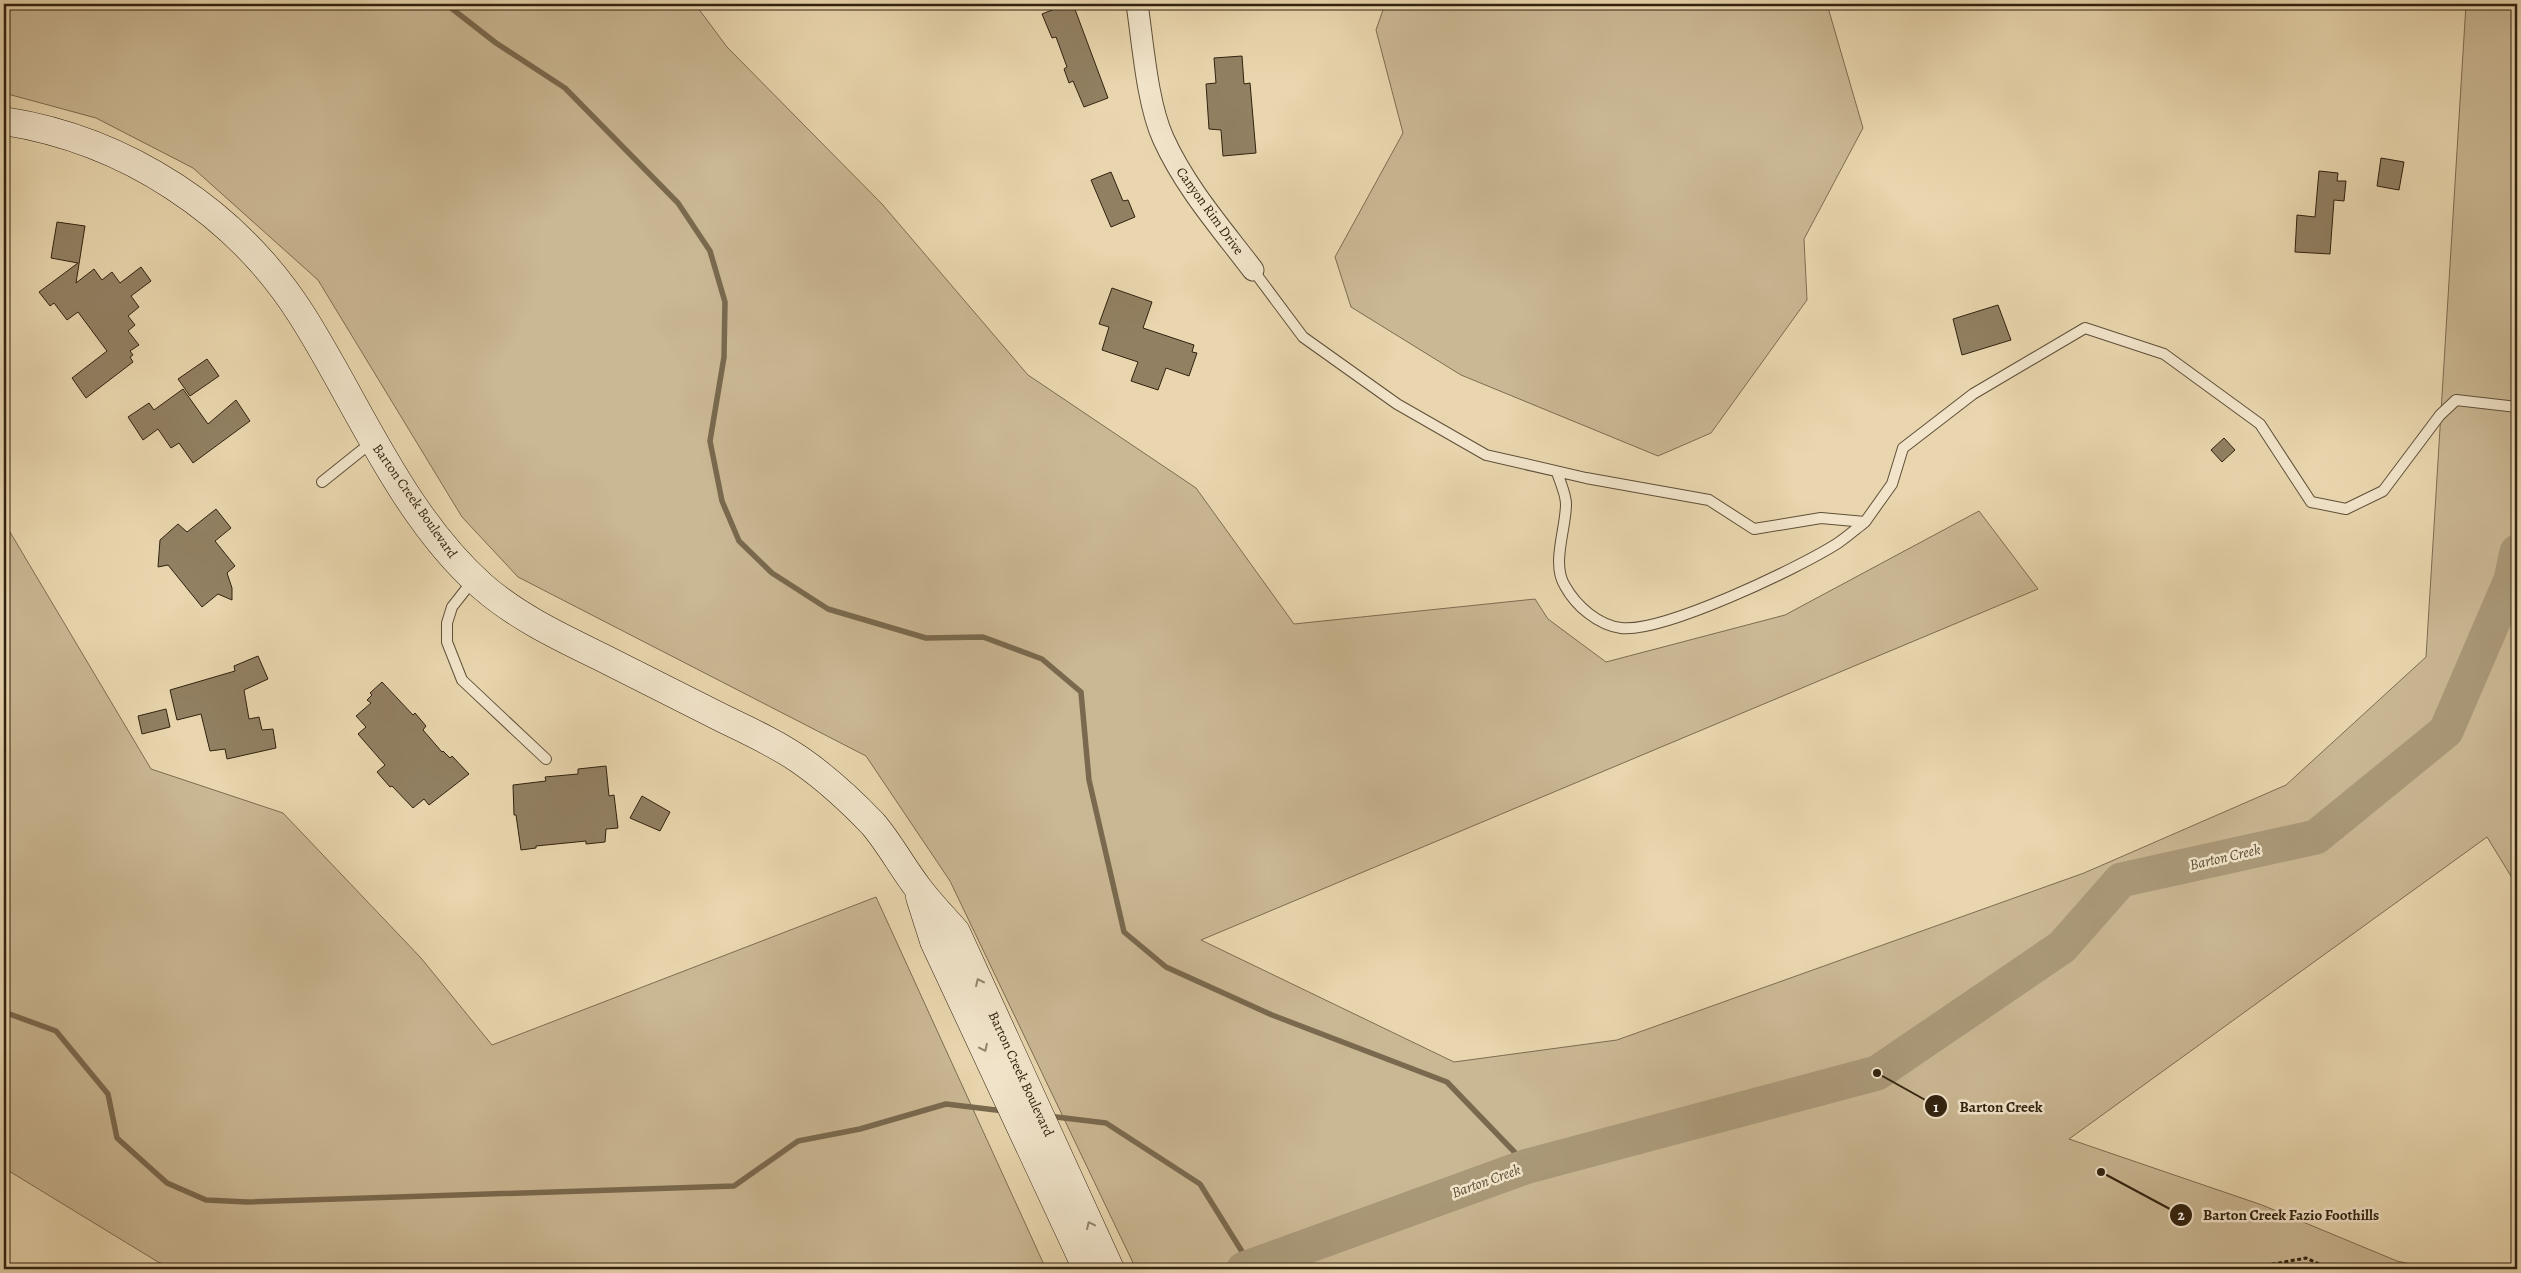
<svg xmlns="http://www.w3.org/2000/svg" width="2521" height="1273" font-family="Alegreya,serif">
  <rect width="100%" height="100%" fill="#e9d6ae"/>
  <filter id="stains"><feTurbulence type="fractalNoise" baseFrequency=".004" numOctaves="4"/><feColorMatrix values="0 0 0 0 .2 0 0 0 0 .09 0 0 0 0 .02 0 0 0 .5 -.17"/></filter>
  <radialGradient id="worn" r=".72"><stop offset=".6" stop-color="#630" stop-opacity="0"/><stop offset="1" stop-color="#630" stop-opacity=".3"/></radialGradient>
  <path fill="#cab793" stroke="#7e6c51" d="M4 4H695L727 47 882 204 1028 375 1196 488 1294 624 1535 599 1548 619 1606 662 1785 615 1979 511 2038 589 1201 940 1454 1062 1617 1040 2084 873 2286 785 2426 657 2466 4H2517V886L2487 837 2069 1139 2262 1205 2397 1261 2433 1269H1136L950 881 866 756 518 577 462 517 318 280 193 168 96 118 4 93Z
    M1385 4H1827L1863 128 1804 239 1807 300 1711 433 1658 456 1461 375 1351 307 1335 257 1403 133 1376 30Z
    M4 522 151 769 283 813 421 958 492 1045 876 897 1046 1269H179L158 1262 4 1168Z"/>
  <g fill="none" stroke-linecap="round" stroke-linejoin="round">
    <path stroke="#7a694e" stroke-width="5.5" d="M446 4 496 43 565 88 678 203 710 251 725 302 724 357 710 441 722 501 739 541 772 573 828 609 926 638 983 637 1042 659 1081 692 1089 780 1124 932 1166 967 1272 1015 1447 1082 1528 1166
      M4 1012 56 1031 108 1094 117 1138 167 1183 206 1200 247 1202 734 1186 798 1141 860 1129 946 1104 1004 1111
      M1048 1116 1106 1123 1200 1184 1251 1266"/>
    <path stroke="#aa9978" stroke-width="35" d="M1244 1269 1528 1166 1877 1073 2062 947 2121 880 2316 837 2446 731 2511 580 2517 552"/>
  </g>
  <path fill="#918062" stroke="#31220f" d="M1067 4H1073L1108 98 1084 107 1073 81 1069 83 1064 69 1067 67 1056 37 1052 38 1042 14Z
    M1242 56 1244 84 1250 83 1256 153 1223 156 1221 130 1209 129 1206 84 1216 83 1214 58Z
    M2381 158 2404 162 2399 190 2377 186Z
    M2319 171 2338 173 2337 181H2346L2344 201 2334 200 2330 254 2295 252 2297 215 2315 217Z
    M1111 172 1123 201 1128 200 1135 217 1111 227 1091 180Z
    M57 222 85 226 76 283 94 269 102 280 112 272 120 283 141 267 151 281 131 296 139 307 128 316 135 325 128 331 139 345 130 351 133 355 130 357 133 362 86 398 72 378 107 351 78 312 67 320 54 303 50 306 39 292 78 263 51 258Z
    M1112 288 1152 302 1143 328 1194 345 1192 352 1197 353 1189 376 1166 368 1158 390 1131 381 1138 362 1102 350 1109 327 1099 324Z
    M1998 305 2011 340 1962 355 1953 319Z
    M207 359 219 376 190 396 178 379Z
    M183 389 208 424 236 400 250 421 193 463 179 443 171 448 158 429 143 440 128 417 149 403 154 410Z
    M2224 438 2235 450 2222 462 2211 450Z
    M216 509 231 528 215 541 235 566 227 573 232 588V600L218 594 202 607 168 565 158 567 160 540 178 524 187 532Z
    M258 656 268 679 244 690 249 719 259 717 262 730 273 729 276 748 227 759 225 749 210 751 201 714 177 720 170 690 235 671 234 666Z
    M382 682 413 715 415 713 426 726 423 730 442 752 443 751 450 758 452 756 469 774 429 805 424 799 413 808 392 786 390 787 377 772 385 765 358 734 366 727 356 716 371 703 367 700 372 695 370 693Z
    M166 709 170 727 142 734 138 716Z
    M606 766 609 796 614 795 618 828 606 829 605 842 586 844V841L536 846V848L521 850 516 815H514L513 785 546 781 545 777 578 774V769Z
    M642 796 670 812 660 831 630 818Z"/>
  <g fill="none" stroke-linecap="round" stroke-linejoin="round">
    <defs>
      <path id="lane" d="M1253 270 1303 337 1397 404 1486 455 1586 478 1709 500 1754 529 1821 518 1865 522 1892 484 1903 448 1973 394 2085 328 2164 354 2260 424 2311 502 2346 509 2383 491 2440 415 2456 400 2517 407
        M1557 472C1560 482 1566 494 1566 504 1566 529 1551 564 1565 586 1576 606 1598 625 1621 628 1663 633 1799 568 1838 543 1847 537 1856 529 1865 522
        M322 482 372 442
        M474 579 452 607 447 623V642L462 680 546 759"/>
      <path id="street" d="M1137 4C1143 44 1147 102 1163 138 1185 187 1221 228 1253 270"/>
      <path id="secondary" d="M4 121C126 140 237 212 303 317 359 406 402 515 482 586 516 616 558 636 599 656 641 677 683 698 726 720 751 732 777 744 800 760 826 778 851 801 873 824 890 844 902 867 918 888 929 903 943 917 956 932L1110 1269
        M920 897 934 941 1087 1269"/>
    </defs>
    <use href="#lane" stroke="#5f4f37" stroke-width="12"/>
    <use href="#street" stroke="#5f4f37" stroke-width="23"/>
    <use href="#secondary" stroke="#31220f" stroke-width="29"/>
    <path stroke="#31220f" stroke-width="3" stroke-dasharray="4 2.5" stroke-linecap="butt" d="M2246 1269 2306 1258 2330 1269"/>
    <use href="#lane" stroke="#f1e4ca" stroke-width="10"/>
    <use href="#street" stroke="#f1e4ca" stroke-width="21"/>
    <use href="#secondary" stroke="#f1e4ca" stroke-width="28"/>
  </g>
  <defs><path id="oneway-chevron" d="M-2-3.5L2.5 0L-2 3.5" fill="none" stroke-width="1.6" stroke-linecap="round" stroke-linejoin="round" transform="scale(1.25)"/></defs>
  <g stroke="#91836c">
    <use href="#oneway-chevron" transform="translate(979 982) rotate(-115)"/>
    <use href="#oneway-chevron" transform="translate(984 1048) rotate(65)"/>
    <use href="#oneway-chevron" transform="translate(1090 1225) rotate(-115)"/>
  </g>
  <g text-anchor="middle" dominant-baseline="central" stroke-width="5" stroke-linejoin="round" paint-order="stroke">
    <g font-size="14" fill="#31220f" stroke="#f1e4ca">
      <text transform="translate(1210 211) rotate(54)">Canyon Rim Drive</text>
      <text transform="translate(415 501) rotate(55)">Barton Creek Boulevard</text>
      <text transform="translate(1021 1074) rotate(65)">Barton Creek Boulevard</text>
    </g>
    <g font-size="15" font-style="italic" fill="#5b4c34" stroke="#f1e4ca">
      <text transform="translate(2225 857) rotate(-13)">Barton Creek</text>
      <text transform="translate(1486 1181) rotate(-20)">Barton Creek</text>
    </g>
  </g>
  <path fill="none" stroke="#31220f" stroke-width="2" d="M1877 1073L1936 1106M2101 1172L2181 1215"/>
  <g fill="#31220f" stroke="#f1e4ca" stroke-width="2">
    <circle cx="1877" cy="1073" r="5"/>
    <circle cx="2101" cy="1172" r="5"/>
    <circle cx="1936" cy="1106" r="12"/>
    <circle cx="2181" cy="1215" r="12"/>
  </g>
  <g font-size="15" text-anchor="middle" font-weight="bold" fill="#fff">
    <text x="1936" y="1112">1</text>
    <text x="2181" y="1220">2</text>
  </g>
  <g font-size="15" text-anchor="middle" font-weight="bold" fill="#31220f" stroke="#f1e4ca" stroke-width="5" stroke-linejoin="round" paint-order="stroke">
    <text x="2001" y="1112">Barton Creek</text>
    <text x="2291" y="1220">Barton Creek Fazio Foothills</text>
  </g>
  <rect width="2521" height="1273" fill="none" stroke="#e9d6ae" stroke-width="20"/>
  <rect x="5" y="5" width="2511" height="1263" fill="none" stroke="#31220f" stroke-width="2.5"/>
  <rect x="10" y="10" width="2501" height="1253" fill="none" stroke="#31220f"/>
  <rect width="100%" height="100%" filter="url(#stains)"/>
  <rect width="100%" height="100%" fill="url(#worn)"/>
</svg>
